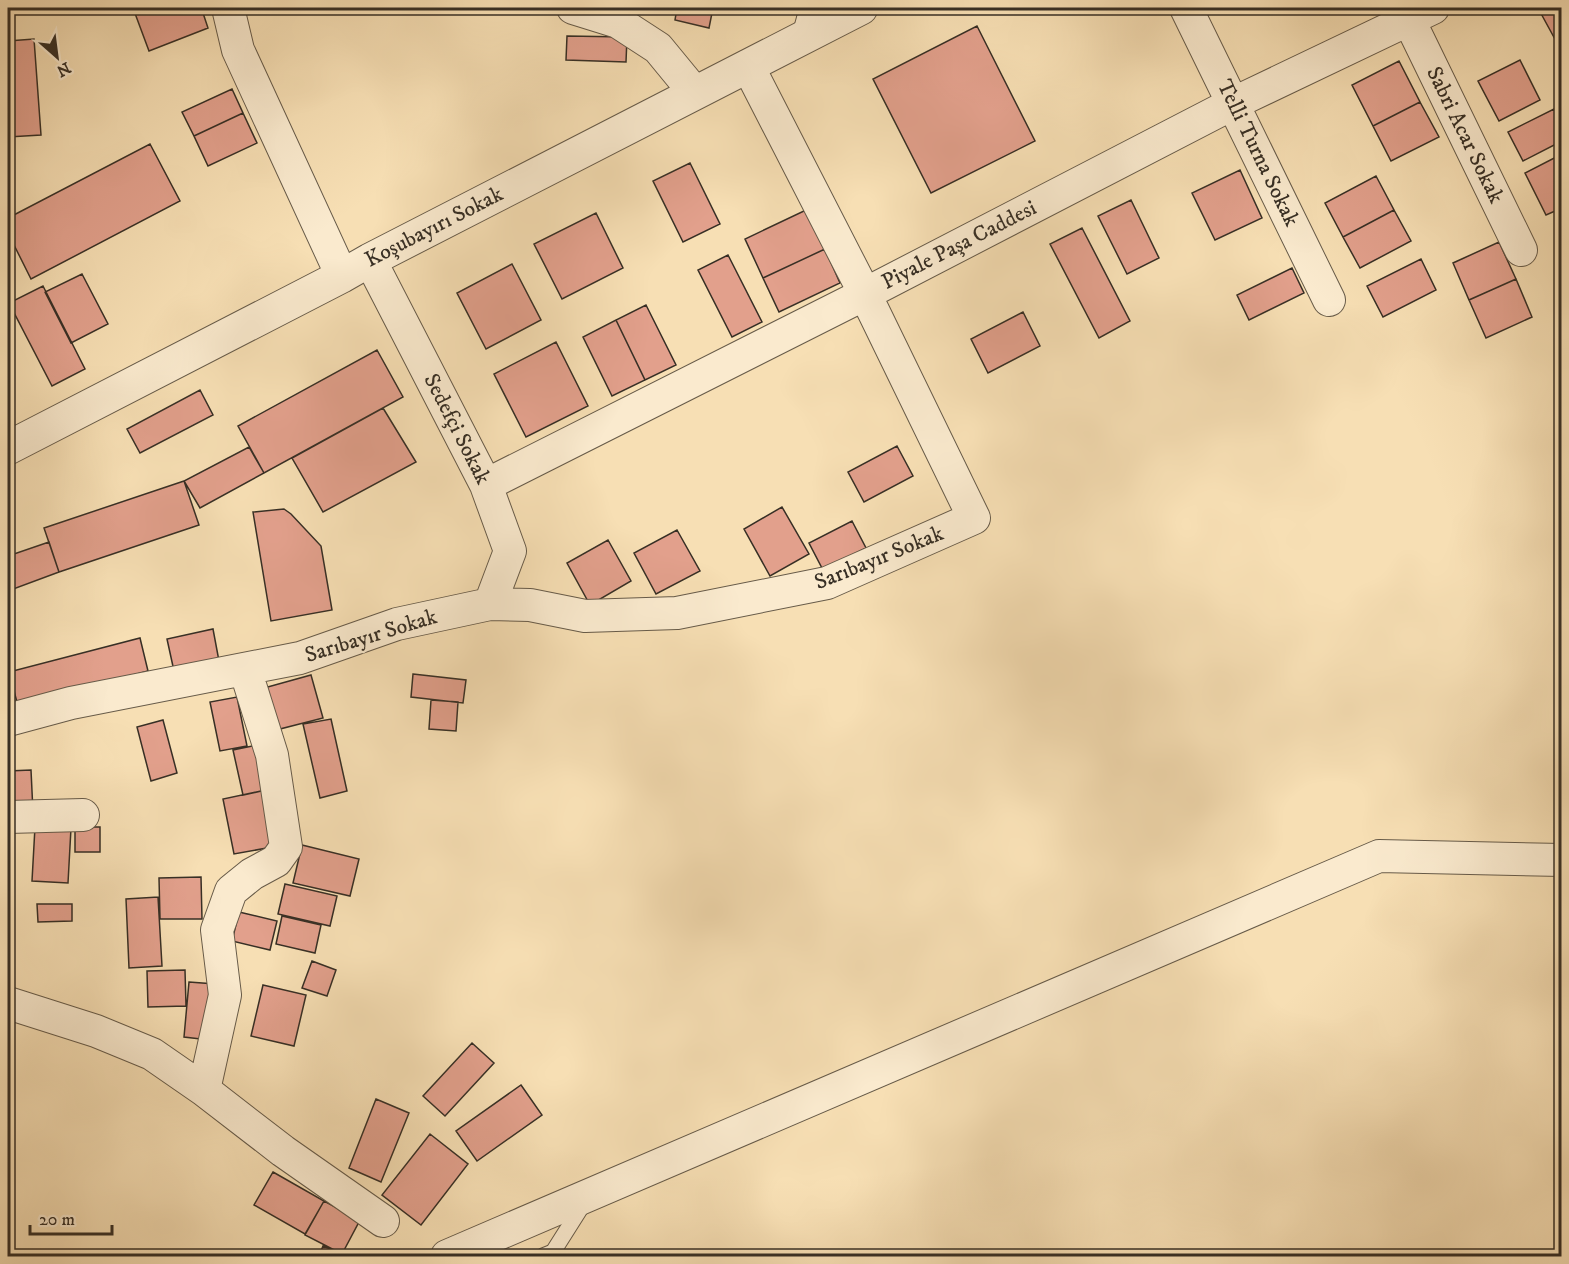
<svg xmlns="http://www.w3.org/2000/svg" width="1569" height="1264" font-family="'IM FELL DW Pica',serif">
  <rect width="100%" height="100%" fill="#f7dfb4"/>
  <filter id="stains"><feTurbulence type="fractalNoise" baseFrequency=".00333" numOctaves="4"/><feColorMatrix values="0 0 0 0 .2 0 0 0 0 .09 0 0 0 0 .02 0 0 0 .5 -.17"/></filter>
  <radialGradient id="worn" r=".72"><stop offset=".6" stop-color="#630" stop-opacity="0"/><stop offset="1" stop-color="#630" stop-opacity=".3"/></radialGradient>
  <path fill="#e2a08c" stroke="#372f25" stroke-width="1.5" d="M133 8H172L203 13 208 28 149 51Z
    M677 8H713L709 28 675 20Z
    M1538 8H1562V52Z
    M977 26 1035 141 931 193 873 79Z
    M567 36 627 37 626 62 566 60Z
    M34 39 41 135 8 137V41Z
    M1520 60 1540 100 1499 121 1478 81Z
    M1399 61 1420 102 1373 126 1352 85Z
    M232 89 243 113 194 136 182 112Z
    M1420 102 1439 137 1391 161 1373 126Z
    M1554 109 1562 123V141L1523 161 1508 132Z
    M243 113 257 143 208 166 194 136Z
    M150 144 180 201 31 279 8 233V218Z
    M1562 154V208L1546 215 1525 173Z
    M690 163 720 224 683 242 653 181Z
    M1240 170 1262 218 1215 240 1192 193Z
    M1376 176 1394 210 1343 237 1325 203Z
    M1131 200 1159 258 1127 274 1098 216Z
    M806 210 825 249 763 278 745 239Z
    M1394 210 1411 241 1360 268 1343 237Z
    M596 213 623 268 562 299 534 244Z
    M1082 228 1130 321 1099 338 1050 244Z
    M1499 242 1516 279 1469 300 1453 263Z
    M825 249 840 283 779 312 763 278Z
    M728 255 762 322 732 337 698 270Z
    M1421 259 1436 290 1383 317 1367 286Z
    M512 264 541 320 486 349 457 293Z
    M1292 268 1304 293 1249 320 1237 295Z
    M82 274 108 324 71 343 45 292Z
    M1516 279 1532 317 1486 338 1469 300Z
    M43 286 85 369 52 386 9 303Z
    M646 305 676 365 645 380 616 320Z
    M1023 312 1040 346 988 373 971 339Z
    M616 320 645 380 612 396 583 337Z
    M556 342 588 406 526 437 494 374Z
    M377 350 403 397 264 473 238 426Z
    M200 390 213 415 140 453 127 429Z
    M383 408 416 462 323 512 292 458Z
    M897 446 913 476 864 502 848 472Z
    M249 447 264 473 200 508 184 481Z
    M184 481 199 525 59 572 44 528Z
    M782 507 809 554 770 576 744 529Z
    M284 509 291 514 321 546 332 610 271 621 253 512Z
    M852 521 866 548 823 570 809 543Z
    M677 530 700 571 656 594 634 553Z
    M608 540 631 581 590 605 567 563Z
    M49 542 59 572 8 591V556Z
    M213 629 219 661 174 671 167 639Z
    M140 638 148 671 18 706 9 672Z
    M413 674 466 680 463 703 411 697Z
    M311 675 323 718 276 730 264 688Z
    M237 697 247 746 220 751 210 702Z
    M431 700 458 702 456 731 429 729Z
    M331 719 347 791 320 798 303 724Z
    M163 720 177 773 151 781 137 727Z
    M257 745 266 790 243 795 233 750Z
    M31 770 33 812 8 813V771Z
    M266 790 278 846 234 854 223 799Z
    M35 827 71 828 68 883 32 881Z
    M75 827H100V852H75Z
    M302 845 359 859 350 896 293 883Z
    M201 877 202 919H160L159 878Z
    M285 884 337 896 330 926 278 914Z
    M158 897 162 966 129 968 126 899Z
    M37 904H72V921L38 922Z
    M239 912 277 921 270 950 232 941Z
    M282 916 321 925 315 953 276 944Z
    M312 961 336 970 327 996 302 988Z
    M185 970 186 1006 148 1007 147 971Z
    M189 982 215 984 209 1040 184 1037Z
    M263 985 306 995 294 1046 251 1036Z
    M472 1043 494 1063 445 1116 423 1096Z
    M521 1085 542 1115 477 1161 456 1131Z
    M376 1099 409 1113 381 1182 349 1168Z
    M430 1134 468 1164 421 1225 382 1195Z
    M273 1172 324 1201 305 1234 254 1205Z
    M324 1201 360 1220 342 1254 305 1235Z
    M323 1246 347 1256H319Z"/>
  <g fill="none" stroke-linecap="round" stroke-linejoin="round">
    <defs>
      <path id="service" d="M543 1256 553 1252 584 1203"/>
      <path id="minor" d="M228 8 238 50 342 276
        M573 8 618 22 658 48 695 93
        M1186 8 1329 300
        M1409 20 1521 250
        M809 34 816 8
        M370 260 486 485 510 551 490 604
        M486 485 865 294 1234 103 1433 8
        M8 720 71 703 300 658 397 624 490 604 530 605 585 616 677 613 827 583 974 518 865 294 748 66
        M8 817 83 815
        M8 1003 96 1031 152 1054 204 1090 283 1151 383 1221
        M204 1090 225 995 217 930 231 891 252 874 276 861 286 847 272 755 245 669
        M447 1256 1379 856 1562 860"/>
      <path id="tertiary" d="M8 448 342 276 370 260 861 8"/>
    </defs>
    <use href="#service" stroke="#675b49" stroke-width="17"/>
    <use href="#minor" stroke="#675b49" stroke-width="34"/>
    <use href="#tertiary" stroke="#675b49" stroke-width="35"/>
    <use href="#service" stroke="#faeace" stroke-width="15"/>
    <use href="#minor" stroke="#faeace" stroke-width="32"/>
    <use href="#tertiary" stroke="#faeace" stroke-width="33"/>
  </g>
  <g text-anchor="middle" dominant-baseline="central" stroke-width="4.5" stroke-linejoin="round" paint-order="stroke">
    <g font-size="22" fill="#372f25" stroke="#faeace">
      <text transform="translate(1465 135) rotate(64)">Sabri Acar Sokak</text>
      <text transform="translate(1258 153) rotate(64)">Telli Turna Sokak</text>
      <text transform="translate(434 227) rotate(-27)">Koşubayırı Sokak</text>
      <text transform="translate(959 245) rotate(-27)">Piyale Paşa Caddesi</text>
      <text transform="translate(457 429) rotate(63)">Sedefçi Sokak</text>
      <text transform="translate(879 558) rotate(-22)">Sarıbayır Sokak</text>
      <text transform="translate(371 636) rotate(-17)">Sarıbayır Sokak</text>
    </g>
  </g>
  <rect width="1569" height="1264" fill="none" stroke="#f7dfb4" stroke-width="30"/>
  <rect x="9" y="9" width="1551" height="1246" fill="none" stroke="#372f25" stroke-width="3"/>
  <rect x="15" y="15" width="1539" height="1234" fill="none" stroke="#372f25" stroke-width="1.5"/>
  <g transform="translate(57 57) rotate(152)" stroke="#faeace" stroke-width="4.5" paint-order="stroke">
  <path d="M0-4.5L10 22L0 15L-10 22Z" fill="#372f25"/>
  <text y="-9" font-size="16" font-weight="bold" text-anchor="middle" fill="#372f25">N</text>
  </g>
  <path d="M30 1225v9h82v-9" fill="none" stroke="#372f25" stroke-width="3"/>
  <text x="39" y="1225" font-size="18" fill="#372f25" stroke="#faeace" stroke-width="4.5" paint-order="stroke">20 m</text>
  <rect width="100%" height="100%" filter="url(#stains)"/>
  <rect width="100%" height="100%" fill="url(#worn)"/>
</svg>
